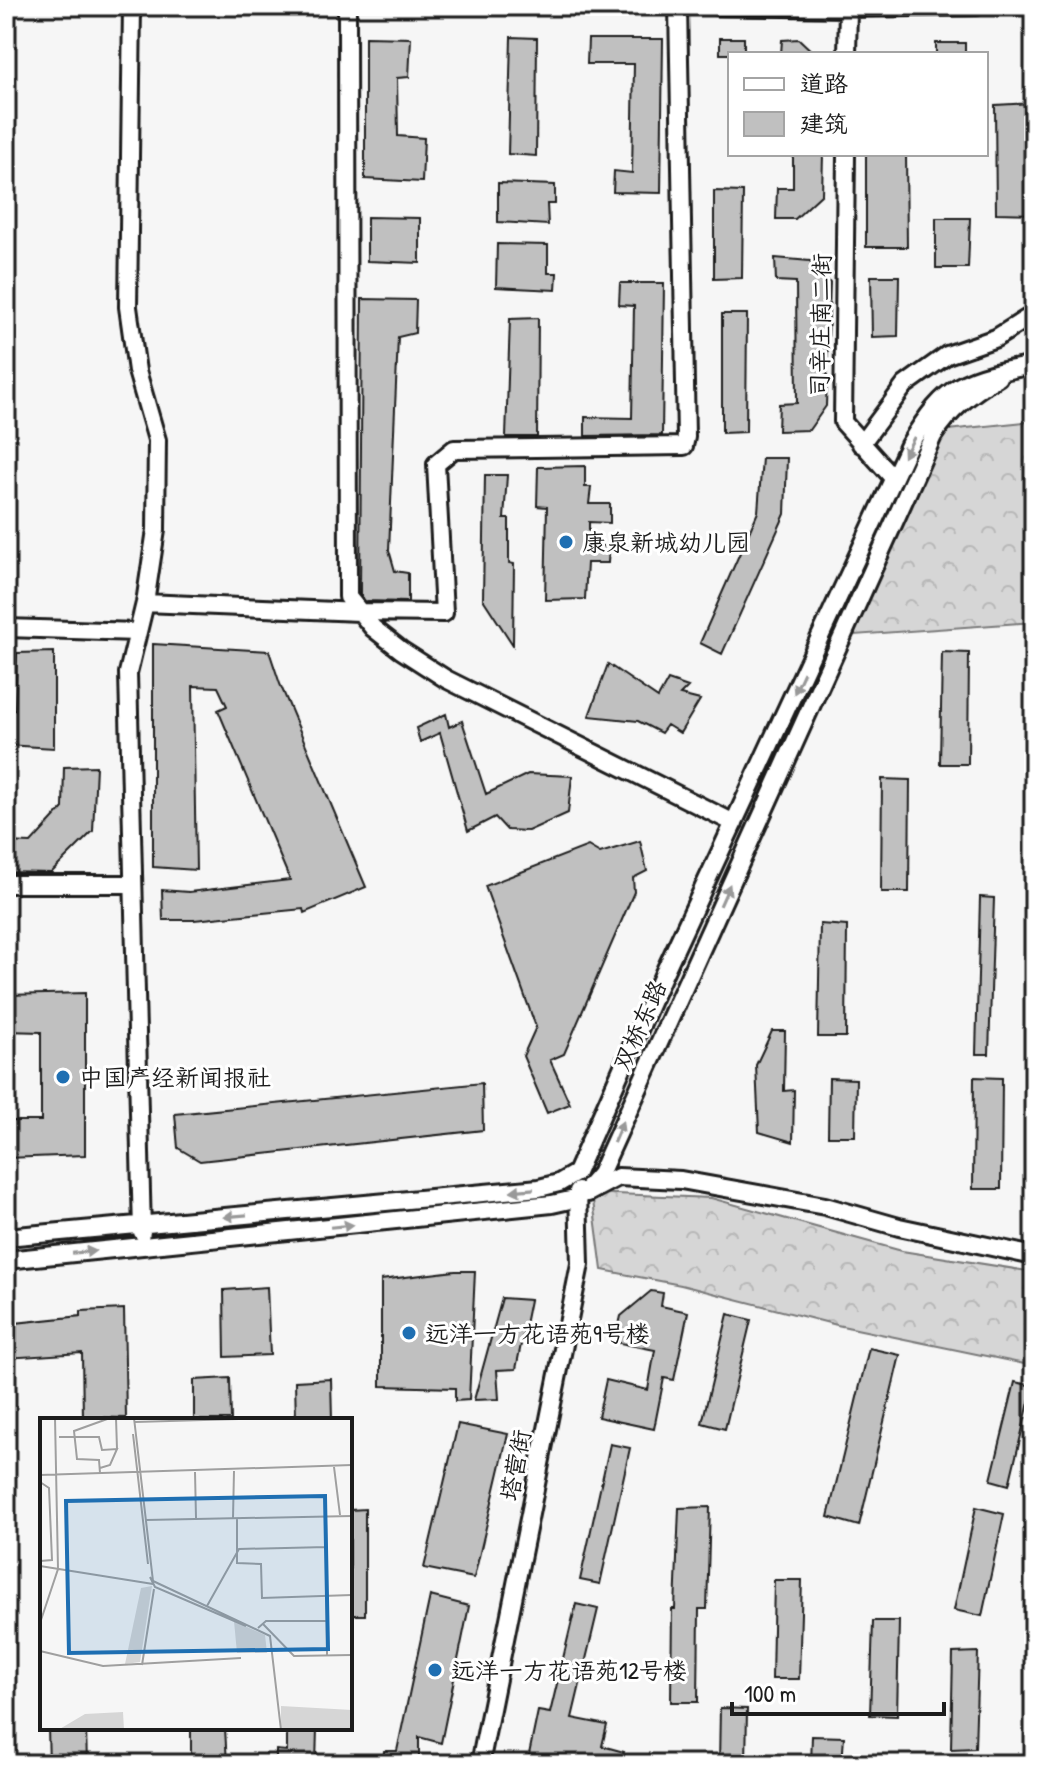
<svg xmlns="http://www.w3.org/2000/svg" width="1040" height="1770" font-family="'Patrick Hand','LXGW WenKai TC',sans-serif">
  <defs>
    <pattern id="forest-crowns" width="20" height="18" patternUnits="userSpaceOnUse" patternTransform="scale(2)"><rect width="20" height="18" fill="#d6d6d6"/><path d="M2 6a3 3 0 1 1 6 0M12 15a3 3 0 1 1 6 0" fill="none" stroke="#b7b7b7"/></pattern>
  </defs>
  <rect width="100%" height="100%" fill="#f6f6f6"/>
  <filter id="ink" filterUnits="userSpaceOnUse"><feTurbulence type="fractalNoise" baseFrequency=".0125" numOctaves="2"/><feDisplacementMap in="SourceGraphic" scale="16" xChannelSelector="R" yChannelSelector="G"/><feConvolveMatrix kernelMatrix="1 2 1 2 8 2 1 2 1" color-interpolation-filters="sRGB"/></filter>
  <g filter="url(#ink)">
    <path fill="url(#forest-crowns)" stroke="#797979" stroke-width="2" d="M1034 421V622L841 636 938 431Z
      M592 1193 711 1198 902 1251 1034 1272V1366L837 1325 681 1285 602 1270Z"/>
    <path fill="#c0c0c0" stroke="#1c1c1c" stroke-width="2" d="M365 37 411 38 409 77 397 78 398 136 424 138 422 182 365 179Z
      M511 37 537 38 536 156 508 154Z
      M720 38H744V54H720Z
      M588 39H663L661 193 613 192 614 171 632 173 634 64H587Z
      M799 39 815 54H781L782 40Z
      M936 43H965V54H936Z
      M1034 103V214L996 213 995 105Z
      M793 154H823L822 194 795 219H776L777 188H793Z
      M866 154H906L907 247H866Z
      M498 183 555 185V204H547L548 225 498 222Z
      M714 191 743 192 742 278 714 279Z
      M367 217 420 218V263L367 261Z
      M936 218H970L968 268H936Z
      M497 244 548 245V273H557L556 290 496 287Z
      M775 258 810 261 830 283 826 406 809 430 778 431 779 404 797 403 796 282 776 281Z
      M871 276H899L898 336 872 337Z
      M620 283H664L662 435 585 436V417L632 418 634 306 619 305Z
      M362 299 416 300 415 333 398 337 389 550 395 571 408 573V602L365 601 360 594Z
      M722 314H747L746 432 722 433Z
      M538 318 537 437H506L510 319Z
      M762 458H787L785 514 722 654 700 643 758 512Z
      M585 466V487H591L589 504H610V523L589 522V546H609L608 563H587L585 599 545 600 547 507 537 506 538 467Z
      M485 475H507L504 519H509V563L514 564 513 645 483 599Z
      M153 644 269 651 280 684 366 887 304 913 303 909 194 920H163L162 890 189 892 290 880 218 710 227 706 218 687 193 686 196 870 153 867Z
      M54 652V748L6 745V709L15 710 17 653Z
      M942 652 969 653 968 764H940Z
      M608 664 658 698 668 680 688 687 680 695 700 700 680 733 667 725 661 733 638 721 589 716Z
      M446 714 449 727 462 721 486 794 528 774 572 776 568 813 528 831 507 830 495 817 468 831 440 733 420 742 416 728Z
      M96 766 93 831 51 873 6 872V842L31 843 63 808 64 767Z
      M882 779 910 780 909 892H881Z
      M640 841 647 871 633 878 634 892 564 1054 550 1060 570 1104 547 1113 523 1056 536 1027 485 886 588 846 600 853Z
      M980 897 994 898 989 1054H976Z
      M820 924 847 926 846 1037H818Z
      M85 993V1155L6 1158V1121H41V1032L6 1031V995Z
      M772 1031H785L784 1091 794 1090 793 1142 759 1132 756 1065Z
      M974 1077 1002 1078 1001 1189H973Z
      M829 1078 856 1079 855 1136H828Z
      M482 1083 483 1130 200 1161 178 1148 175 1114Z
      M455 1271H475L469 1400 455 1401V1388L381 1386V1280Z
      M267 1287 270 1355 225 1357 224 1290Z
      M651 1291 663 1293 661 1306 688 1312 674 1380 664 1378 654 1429 598 1417 606 1380 648 1390 655 1350 615 1342 621 1316Z
      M502 1298 530 1300 516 1369 497 1370 499 1399 474 1400Z
      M124 1309 126 1418 83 1417 82 1353 6 1358V1324L81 1316V1311Z
      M728 1314 751 1320 725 1429 702 1423Z
      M869 1348 900 1355 859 1526 828 1517Z
      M230 1378 231 1420H194V1380Z
      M331 1379 332 1420H296L295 1381Z
      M1015 1382 1033 1386 1009 1485 991 1480Z
      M458 1424 508 1434 474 1578 424 1568Z
      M610 1444 630 1448 600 1584 580 1580Z
      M710 1507 707 1609H699L698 1702H671L672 1609H675L679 1508Z
      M976 1507 1004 1514 982 1616 954 1610Z
      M365 1509V1615H350V1510Z
      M774 1580H802L799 1679H772Z
      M430 1596 469 1606 441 1743 419 1737V1764H383L384 1751H397Z
      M576 1604 598 1609 572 1718 607 1725 602 1746 624 1752 621 1764H600L585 1760V1764H527L538 1711 550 1713Z
      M873 1621H899L897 1716 870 1715Z
      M978 1652 975 1748 951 1749 953 1653Z
      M720 1708 747 1709 746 1764H719Z
      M48 1728H86L87 1764H49Z
      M191 1728H225L227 1764H191Z
      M287 1728H317L316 1764H276V1750L287 1751Z
      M812 1736 844 1737 842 1764H811Z"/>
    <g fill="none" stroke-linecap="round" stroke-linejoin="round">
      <defs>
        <path id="minor" d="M132 6 128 307 137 371 157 440 156 530 145 603 128 673 142 1232
          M347 6 348 597 373 628 401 650 446 679 734 823
          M718 6 848 8 976 6
          M847 54 848 8
          M846 154 843 422 893 478
          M861 444 905 385 947 355 996 338 1034 314
          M145 603 360 612 444 613 436 464 454 449 684 446 686 437 678 6
          M6 628 138 632
          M6 884H133
          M588 1193 618 1177 681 1180 825 1206 899 1227 1034 1256
          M6 1237 539 1188 559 1183 576 1173 664 973 909 445C947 382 964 378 1034 365
          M6 1260 552 1204 579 1198 600 1174 933 436C950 409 971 393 998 377
          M480 1764 580 1264 578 1191"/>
      </defs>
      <use href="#minor" stroke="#1c1c1c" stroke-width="22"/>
      <use href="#minor" stroke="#fff" stroke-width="16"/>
    </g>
    <defs><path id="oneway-solid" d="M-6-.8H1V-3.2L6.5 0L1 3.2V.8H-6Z" transform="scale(2)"/></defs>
    <g fill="#999">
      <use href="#oneway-solid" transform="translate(909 447) rotate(118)"/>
      <use href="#oneway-solid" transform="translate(799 683) rotate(115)"/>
      <use href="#oneway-solid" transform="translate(725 895) rotate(-66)"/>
      <use href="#oneway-solid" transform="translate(618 1132) rotate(-67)"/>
      <use href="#oneway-solid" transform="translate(522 1190) rotate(175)"/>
      <use href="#oneway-solid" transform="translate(235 1216) rotate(175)"/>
      <use href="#oneway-solid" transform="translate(342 1226) rotate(-6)"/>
      <use href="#oneway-solid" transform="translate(84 1252) rotate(-6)"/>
    </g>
  </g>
  <g fill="#1f6fb2" stroke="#fff" stroke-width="3">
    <circle cx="566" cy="542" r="8"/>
    <circle cx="63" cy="1077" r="8"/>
    <circle cx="409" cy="1333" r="8"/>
    <circle cx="435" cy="1670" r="8"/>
  </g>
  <g text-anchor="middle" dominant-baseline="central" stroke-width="6" stroke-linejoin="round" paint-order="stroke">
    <g font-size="24" fill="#1c1c1c" stroke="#fff">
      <text transform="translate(820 325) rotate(-89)">司辛庄南二街</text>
      <text transform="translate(639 1025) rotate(-66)">双桥东路</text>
      <text transform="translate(515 1465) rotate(-79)">塔营街</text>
    </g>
    <g font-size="24" fill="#1c1c1c" stroke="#fff" text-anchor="start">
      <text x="582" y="542">康泉新城幼儿园</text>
      <text x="79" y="1077">中国产经新闻报社</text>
      <text x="425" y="1333">远洋一方花语苑9号楼</text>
      <text x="451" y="1670">远洋一方花语苑12号楼</text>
    </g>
  </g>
  <g transform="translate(40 1418)">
    <rect width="312" height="312" fill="#f6f6f6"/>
    <path d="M241 288 312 292V312H241ZM83 294 84 312H18L45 296Z" fill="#d6d6d6"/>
    <path d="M112 168 100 244 85 246 101 170ZM194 203 225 217 227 235H197Z" fill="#d6d6d6"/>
    <path fill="none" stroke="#9f9f9f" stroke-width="2" d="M76 0 77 31M94 0 113 163 230 218 241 312M95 4 229 0M93 16 108 146M19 19H59L62 32 77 31 70 47 60 50M294 49 300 97M155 54 156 100M60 55 59 42 37 41 34 13 70 0M0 57 312 47M0 64 9 70 12 142 0 143M286 98 287 237M193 100 194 53M197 101V145L221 146 222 180 312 177M106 102 312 98M0 148 113 166M110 159 115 169 206 208M167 188 199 131 287 129M0 205 18 151 15 0M223 206 254 238 312 237M218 210 226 203H286M0 233 63 248 201 240M102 247 114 171"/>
    <path fill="#1f6fb2" fill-opacity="0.15" stroke="#1f6fb2" stroke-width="4" d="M285 78 288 231 29 235 26 83Z"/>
    <rect width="312" height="312" fill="none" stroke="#1c1c1c" stroke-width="4"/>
  </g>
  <rect width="1040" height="1770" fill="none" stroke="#fff" stroke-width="32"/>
  <rect x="16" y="16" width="1008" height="1738" fill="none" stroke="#1c1c1c" stroke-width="3" filter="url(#ink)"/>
  <rect x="728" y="52" width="260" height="104" fill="#ffffff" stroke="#a4a4a4" stroke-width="2"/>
  <rect x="744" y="78" width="40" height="12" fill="#ffffff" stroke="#a4a4a4" stroke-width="2"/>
  <text x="800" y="92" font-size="24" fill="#1c1c1c">道路</text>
  <rect x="744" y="112" width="40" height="24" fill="#c0c0c0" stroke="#a4a4a4" stroke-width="2"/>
  <text x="800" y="132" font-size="24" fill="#1c1c1c">建筑</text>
  <path d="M732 1702v12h212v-12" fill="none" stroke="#1c1c1c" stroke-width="4"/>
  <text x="744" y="1702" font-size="24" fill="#1c1c1c" stroke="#ffffff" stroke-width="6" paint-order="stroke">100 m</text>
</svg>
